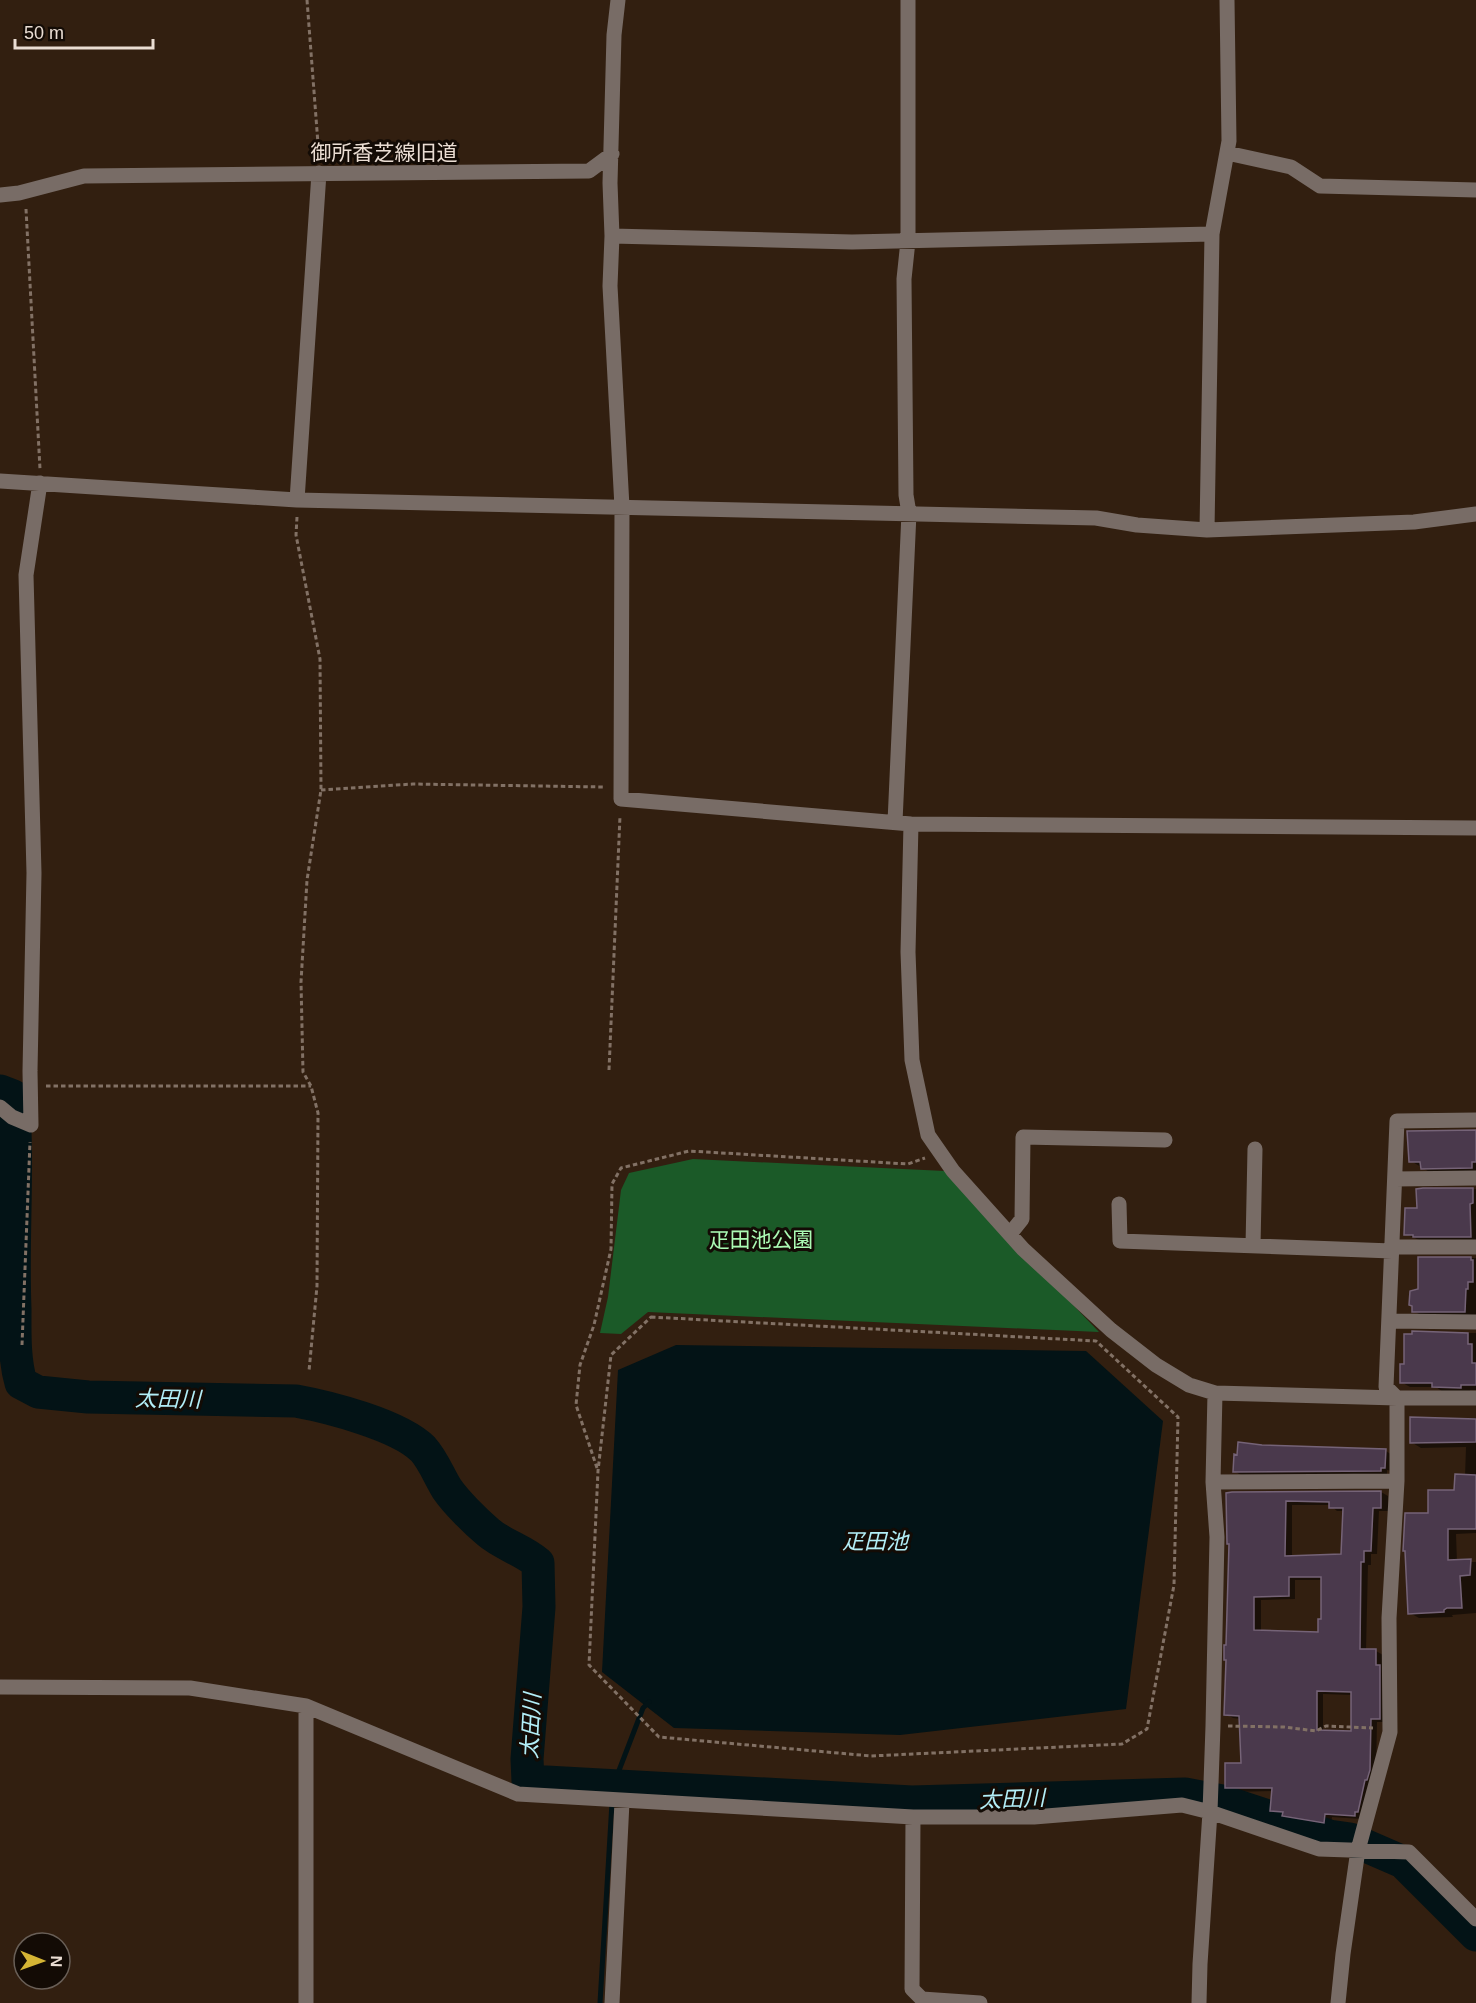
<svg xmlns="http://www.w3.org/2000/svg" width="1476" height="2003" font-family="Helvetica,'Noto Sans JP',sans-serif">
  <rect width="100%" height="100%" fill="#321f10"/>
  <path fill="#1b5a28" d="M693 1159 945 1171 1099 1332 648 1312 621 1334 600 1333 608 1297 621 1190 629 1173Z"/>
  <path fill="#031316" d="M676 1345 1086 1351 1163 1421 1126 1709 900 1735 674 1728 602 1672 618 1370Z"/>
  <path fill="#0007" fill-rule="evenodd" d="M1476 1131V1173H1431L1411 1161Z
    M1476 1189V1242H1424L1405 1234 1418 1210V1191Z
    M1420 1258H1476V1317L1423 1316 1413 1311 1419 1291Z
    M1413 1333H1476V1390H1470V1392H1443L1436 1387H1410L1401 1382Z
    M1411 1418H1476V1533L1456 1534 1457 1562H1476V1613L1452 1615 1453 1617 1419 1618 1410 1613 1429 1514 1456 1491 1465 1476 1466 1447 1421 1448 1411 1442Z
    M1262 1446 1386 1451 1392 1455V1471L1387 1470V1474L1241 1475 1234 1471Z
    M1381 1492 1388 1496V1511H1379L1377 1554H1371V1565H1368L1366 1651H1376L1383 1655 1386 1722H1377L1376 1774 1362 1819 1332 1817 1331 1826 1291 1819 1271 1810 1273 1791 1233 1792 1226 1788 1242 1765 1241 1719 1233 1718 1226 1714 1230 1544 1228 1494ZM1292 1505H1330L1337 1511H1344L1342 1556 1292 1557ZM1295 1580H1323L1322 1620 1319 1633 1261 1632V1600L1295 1599ZM1323 1694 1352 1695V1732H1323Z"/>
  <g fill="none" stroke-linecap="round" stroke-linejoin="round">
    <path stroke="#031316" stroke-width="5" d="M600 2003 613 1786 643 1708 649 1702"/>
    <path stroke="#031316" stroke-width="33" d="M0 1091 13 1096C19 1167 12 1238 15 1309 15 1333 14 1359 21 1383L38 1392 88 1397 296 1401C329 1407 399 1425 423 1449 433 1460 439 1476 447 1489 456 1502 475 1521 488 1532 503 1545 523 1550 538 1563L539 1607 527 1759 528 1781 912 1802 1185 1794 1222 1801 1329 1836 1350 1839 1403 1862 1476 1935"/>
  </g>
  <path fill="#4a394c" stroke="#756377" stroke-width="1.5" fill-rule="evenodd" d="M1476 1130V1162H1472V1168L1421 1169 1420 1162H1409L1407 1131Z
    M1423 1188H1473V1203L1470 1204 1471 1237H1413V1235H1404L1405 1208H1417L1416 1189Z
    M1418 1257H1471V1260H1473V1282H1468V1289H1466L1465 1312H1412V1306L1409 1305 1410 1291 1418 1289Z
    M1412 1331 1468 1333V1344H1472V1363H1476V1385H1461V1388L1432 1387V1383H1400V1364H1404V1334H1412Z
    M1410 1417 1476 1419V1442L1410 1443Z
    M1238 1442 1262 1445 1386 1449 1385 1468H1381V1471L1233 1472 1234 1454 1237 1455Z
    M1455 1474 1476 1475V1529H1448V1560L1471 1559 1470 1575 1460 1576 1462 1608H1447L1444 1610V1612L1408 1614 1405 1551H1403L1405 1513H1428V1490H1454Z
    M1381 1491V1508H1373L1371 1551H1364V1562H1361L1360 1649H1376V1665H1380V1719H1371L1370 1770 1367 1780H1365L1358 1812H1355V1816L1325 1814 1324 1823 1282 1816 1283 1812 1270 1811 1272 1788H1225V1763H1241L1239 1716 1224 1715 1226 1660H1224V1645H1226L1229 1544H1227L1226 1493 1232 1492ZM1286 1501 1329 1502V1508H1343L1341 1554 1285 1556ZM1289 1577H1321V1619H1318V1632L1254 1630V1597L1289 1596ZM1317 1691 1351 1692V1731L1317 1730Z"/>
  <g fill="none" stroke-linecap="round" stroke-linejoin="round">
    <path stroke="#827165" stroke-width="3" stroke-dasharray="4.5 3" stroke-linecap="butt" d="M307 0 319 157
      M26 209 40 469
      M297 517 296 535 320 659 321 790 307 880 301 982 303 1072 311 1086 318 1113 317 1286 309 1371
      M321 790 413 784 604 787
      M609 1070 620 816
      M46 1086H311
      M651 1317 1096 1341 1178 1417 1174 1585 1147 1729 1122 1744 871 1756 659 1737 589 1665 598 1471 611 1355Z
      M22 1345 30 1142
      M597 1468 576 1405 580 1365 594 1325 611 1249 612 1184 621 1168 689 1151 908 1164 925 1158
      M1228 1726 1284 1727 1316 1731 1326 1726 1373 1728"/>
    <path stroke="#786c66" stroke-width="15" d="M618 0 614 35 610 183 612 236 610 286 622 507 621 799 911 824 1476 828
      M1227 153 1291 167 1320 186 1476 190
      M0 195 19 193 84 176 589 171 612 154
      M612 236 852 242 1212 234
      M0 481 297 500 1096 518 1137 525 1207 530 1414 522 1476 514
      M297 500 319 173
      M1207 530 1212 234 1229 141 1227 0
      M895 822 909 513 906 495 904 279 908 241V0
      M911 824 908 952 912 1060 928 1135 953 1171 1023 1249 1111 1330 1156 1365 1189 1385 1215 1393 1397 1398V1481L1389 1618 1390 1732 1358 1850 1343 1954 1338 2003
      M0 1107 12 1117 31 1125 30 1071 34 873 26 575 40 483
      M1476 1120 1397 1121 1386 1387 1397 1398H1476
      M1395 1179 1476 1178
      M1119 1204 1120 1241 1392 1251
      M1010 1234 1022 1219 1023 1137 1165 1140
      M1253 1246 1255 1149
      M1392 1247H1476
      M1389 1321 1476 1322
      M1213 1482 1397 1481
      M0 1687 190 1688 306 1706 518 1794 913 1817H1034L1182 1805 1210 1812 1319 1849 1409 1852 1476 1919
      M913 1817 912 1989 922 1999 980 2003
      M306 2003V1706
      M612 2003 622 1802
      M1199 2003 1200 1964 1210 1812 1213 1726 1217 1537 1213 1482 1215 1393"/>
  </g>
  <g text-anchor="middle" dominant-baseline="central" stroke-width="6" stroke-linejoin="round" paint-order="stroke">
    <g font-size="21" fill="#eaddd3" stroke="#130b05">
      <text x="384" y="152">御所香芝線旧道</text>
    </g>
    <g font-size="21" fill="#abfbb4" stroke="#130b05">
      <text x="761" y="1239">疋田池公園</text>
    </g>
    <g font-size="22" font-style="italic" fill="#b2eef7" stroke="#130b05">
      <text transform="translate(168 1399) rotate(1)">太田川</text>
      <text x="875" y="1541">疋田池</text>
      <text transform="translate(531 1726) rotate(-87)">太田川</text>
      <text transform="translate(1012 1799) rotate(-2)">太田川</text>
    </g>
  </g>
  <g transform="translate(42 1961) rotate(91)"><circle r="28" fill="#130b05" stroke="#695f57" stroke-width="1.5"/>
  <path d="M0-4.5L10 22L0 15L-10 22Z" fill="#d5b534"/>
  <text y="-9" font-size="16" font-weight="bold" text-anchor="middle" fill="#eaddd3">N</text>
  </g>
  <path d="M15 39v9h138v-9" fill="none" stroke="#eaddd3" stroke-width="3"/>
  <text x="24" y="39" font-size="18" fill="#eaddd3" stroke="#130b05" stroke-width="4.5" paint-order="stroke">50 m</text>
</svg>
